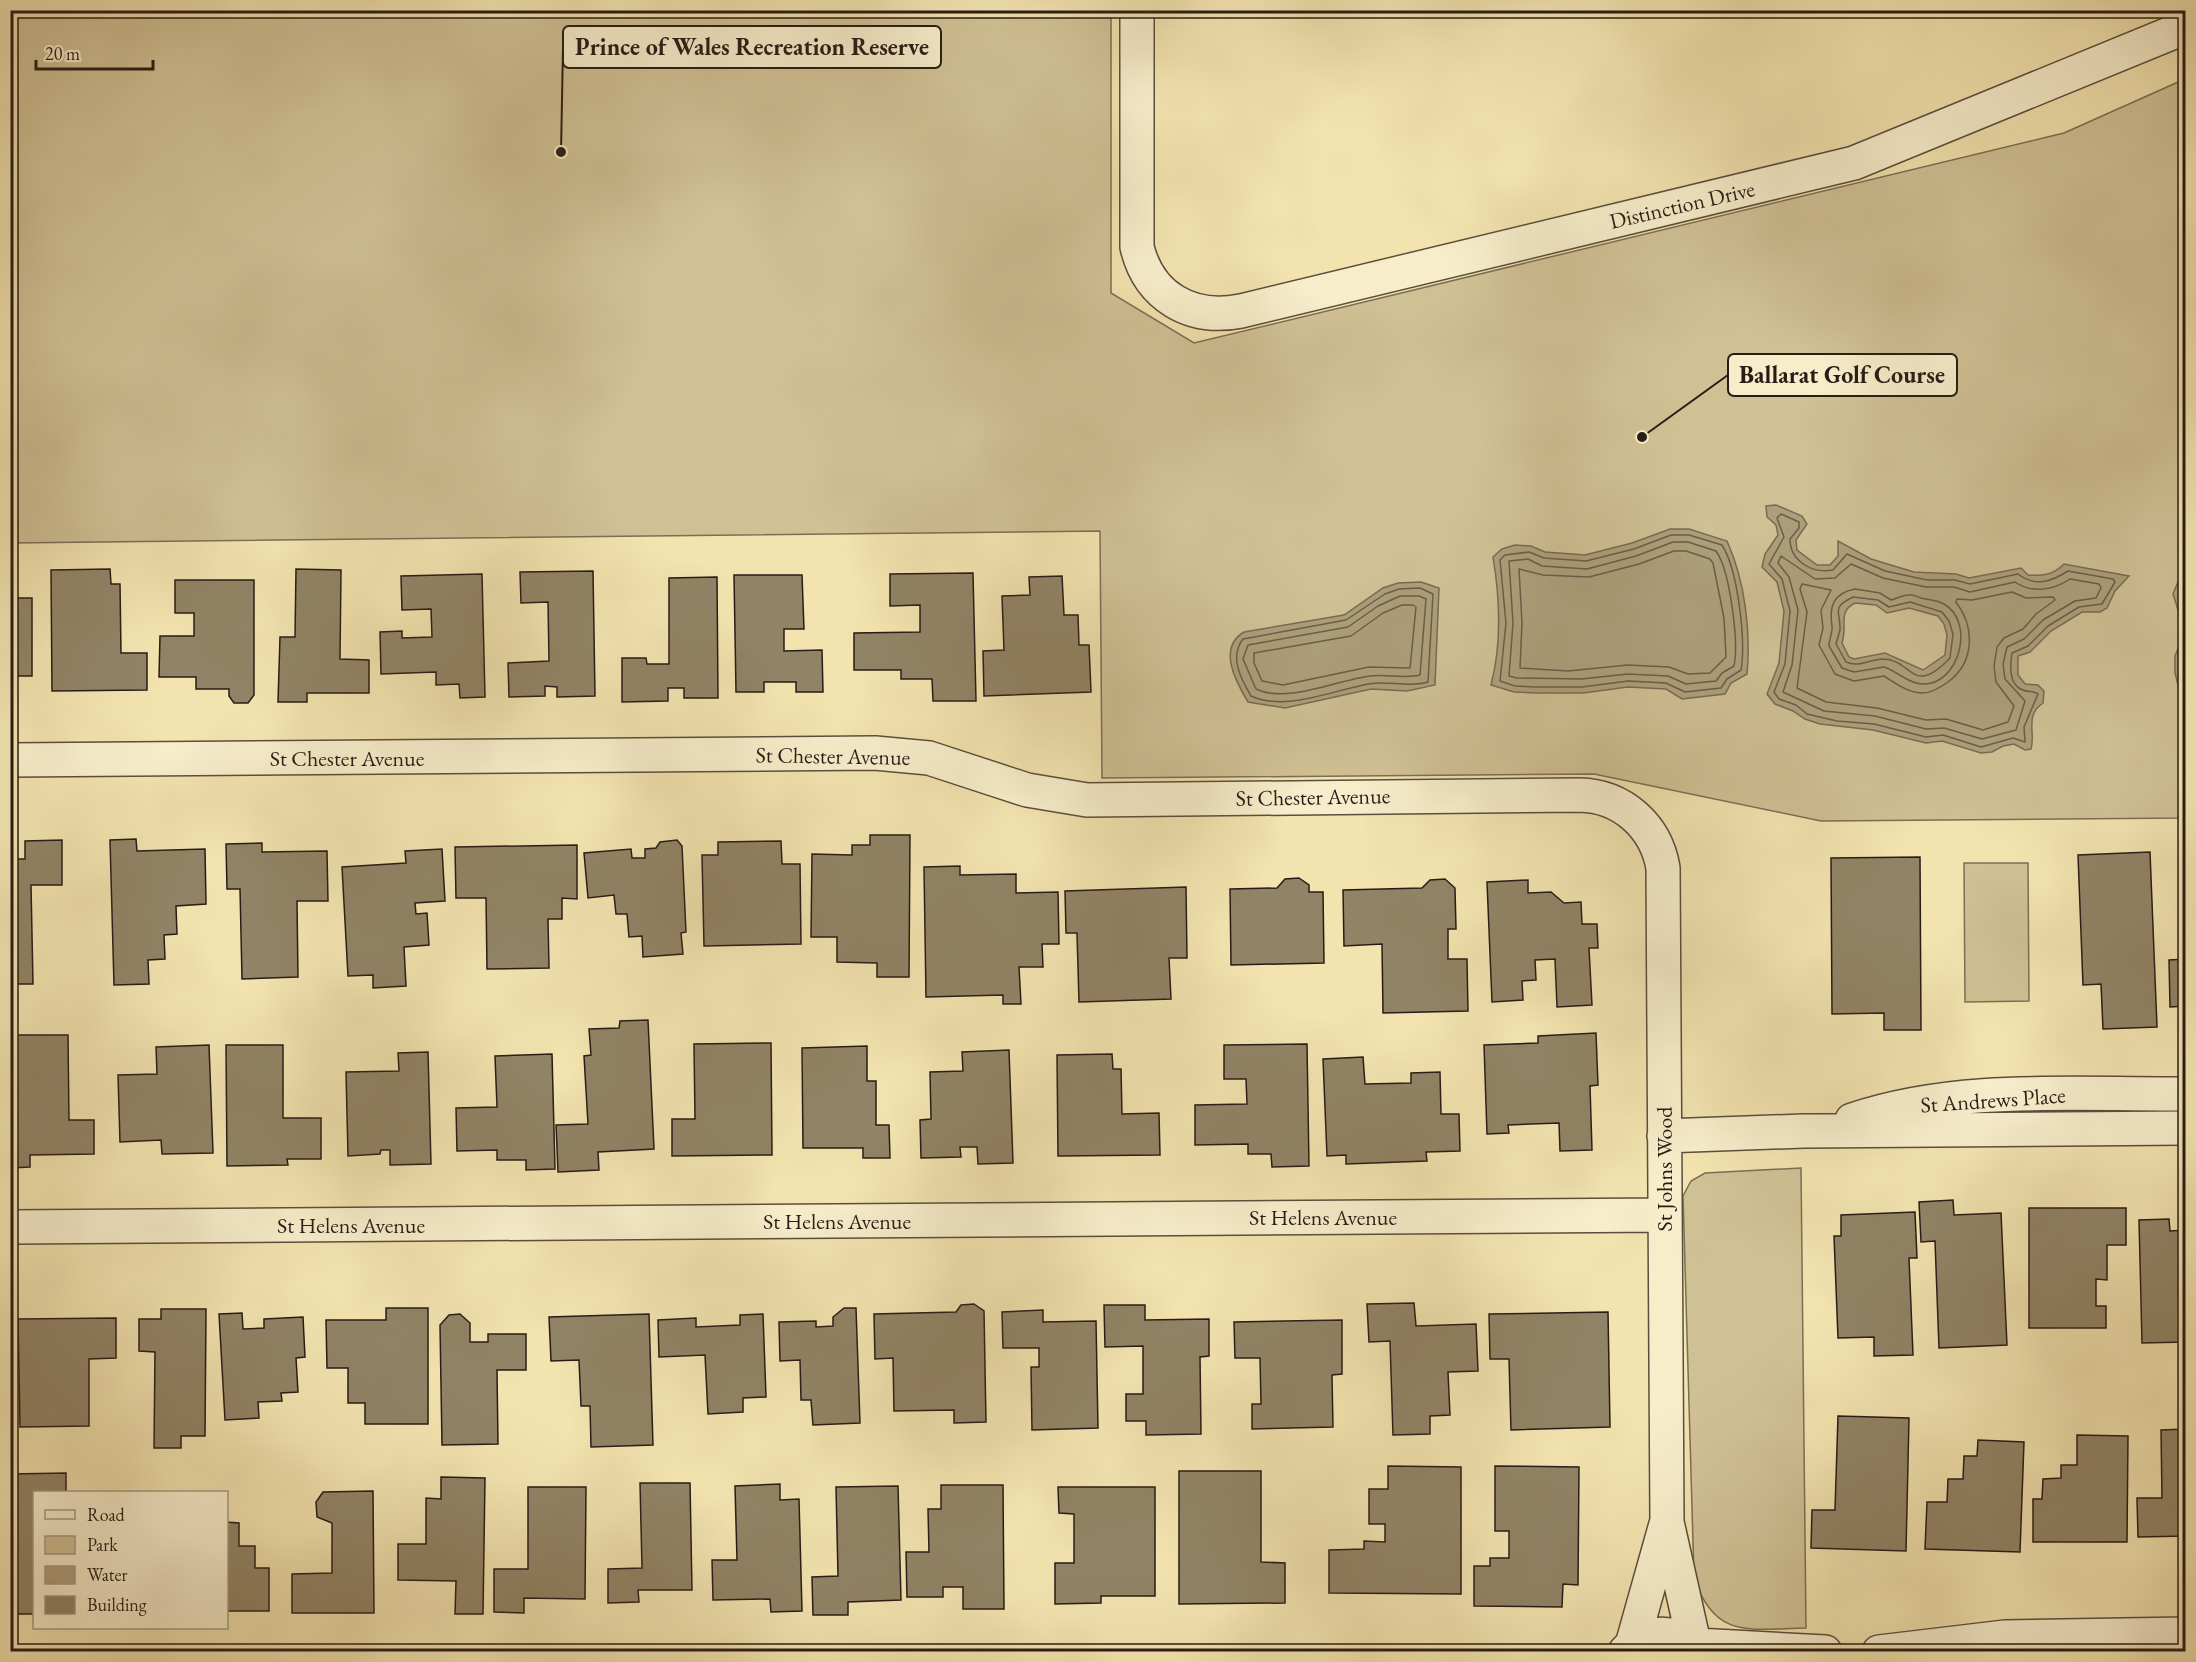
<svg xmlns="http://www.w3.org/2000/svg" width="2196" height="1662" font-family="'EB Garamond',serif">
  <rect width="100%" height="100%" fill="#f2e3af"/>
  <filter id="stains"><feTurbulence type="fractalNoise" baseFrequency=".00333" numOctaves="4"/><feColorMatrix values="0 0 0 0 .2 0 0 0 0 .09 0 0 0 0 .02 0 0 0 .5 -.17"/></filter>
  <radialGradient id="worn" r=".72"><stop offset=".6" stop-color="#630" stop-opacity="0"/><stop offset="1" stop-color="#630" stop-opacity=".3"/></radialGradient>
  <path fill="#d0c195" stroke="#7c6e56" stroke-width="1.5" d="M10 11H1111V293L1194 343 2064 133 2185 79V818L1821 821 1594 774 1102 778 1100 531 11 543Z
    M1964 863H2028L2029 1001 1965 1002Z
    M1801 1168 1806 1628C1750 1629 1714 1640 1694 1577L1683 1196 1691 1181 1705 1173Z"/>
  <path fill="#ad9f7b" stroke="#786b53" stroke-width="1.5" fill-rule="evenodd" d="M1776 505 1802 516 1807 524 1796 540 1797 550 1817 565H1830L1838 556V541L1871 559 1914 572 1956 574 1969 578 2021 568 2028 575C2043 576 2053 575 2064 564L2129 576 2115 591 2107 608 2100 612H2082L2051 631 2030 652 2018 656V675L2025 684 2038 685 2044 691 2043 703C2024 716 2036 733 2031 749L2025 750 2014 744 2003 746 1992 752 1981 753 1942 741 1926 743 1873 730 1820 724 1805 719 1793 711 1775 704 1767 694 1779 663 1784 611 1777 582 1762 567 1765 554 1778 535 1776 525 1767 517 1766 506ZM1855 603 1876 605 1887 613 1909 608 1938 616 1944 624 1947 635 1945 655 1923 670 1885 653 1854 659 1849 657 1842 643C1848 625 1837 612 1855 603Z
    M1670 529H1689L1727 541C1745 581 1751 631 1747 674L1731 683 1725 694 1682 699 1666 689 1628 687 1583 693H1536L1514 692 1491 685C1502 643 1500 599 1493 557L1502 549 1515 545 1531 546 1545 552 1585 555 1632 543Z
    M2185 576H2186L2185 713 2175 673V656L2185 632 2173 594 2180 577Z
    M1421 582 1439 588 1435 685 1407 691 1371 689 1285 708 1248 702C1236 682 1217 648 1244 632L1344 615 1383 588 1398 583Z"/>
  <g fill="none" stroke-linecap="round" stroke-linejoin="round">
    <path stroke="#6a5e48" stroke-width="1.5" d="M1781 514 1799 522V528L1790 539C1790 561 1812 574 1833 570L1847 554 1885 571 1927 580H1955L1970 584 2018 574C2035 587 2051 582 2068 571L2113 579 2115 582 2102 604 2079 607 2048 626 2028 646 2012 653C2010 665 2009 685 2023 690 2030 693 2032 690 2038 694L2024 727 2025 742 2013 738 1981 747 1943 735 1926 737 1874 724 1837 721 1807 714 1796 705 1779 699 1774 692 1785 664 1790 611 1782 579 1769 564 1784 537 1777 518Z
      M1671 535H1689L1722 545C1738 570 1746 641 1741 670L1727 679 1721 688 1685 692 1666 683 1628 681 1582 687H1536L1515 686 1500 681 1506 623 1500 560 1505 555 1529 552 1544 558 1586 561 1634 549Z
      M1673 542H1688L1716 551C1730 570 1739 643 1734 666L1722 673 1716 681 1686 684 1668 676 1628 674 1581 679 1517 678 1509 676 1513 623 1509 561 1528 559 1542 566 1587 569 1636 556Z
      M1674 551H1686L1710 559 1713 563 1724 618 1726 657 1710 673 1688 674 1669 667 1628 665 1568 671 1520 668 1522 623 1519 569 1543 575 1589 577 1639 564Z
      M1781 556 1815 579 1835 578 1851 564 1883 578 1926 587H1954L1970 592 2015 582C2032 594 2054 590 2070 579L2099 584 2101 588 2096 598 2075 601 2043 620 2024 639 2007 647 2003 664 2005 679 2025 701 2016 730 1982 739 1944 728 1926 729 1875 716 1824 711 1783 692 1792 665 1798 610 1789 577 1778 563Z
      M1802 584 1831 590 1821 610 1823 628 1819 645 1835 674 1854 681 1884 676C1895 683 1908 693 1923 693 1932 693 1941 687 1948 682 1975 662 1975 627 1956 602L1957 599 1972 600 2012 592 2026 598 2053 597 2055 600 2036 614 2023 629 2004 638 1997 647 1994 666 1996 682 2014 706 2008 722 1983 730 1946 719 1926 720 1877 708 1826 702 1797 688 1807 612 1800 589Z
      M1420 588 1433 594 1428 682C1409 688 1388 680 1369 684 1333 690 1286 712 1251 696 1241 679 1229 657 1243 639L1346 620 1385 594 1399 589Z
      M1855 589 1880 593 1891 600C1897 599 1902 595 1908 595 1913 594 1917 597 1921 598 1929 600 1937 600 1944 604 1976 622 1959 686 1922 684 1907 683 1897 671 1884 667L1854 672 1842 668 1829 646C1829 639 1833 632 1832 626 1829 607 1833 593 1855 589Z
      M1400 596H1419L1426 599 1420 675C1403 679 1387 674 1370 676 1337 680 1287 704 1256 689L1243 659 1248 645 1348 627 1378 606Z
      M1853 597 1878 600 1889 607 1910 602 1942 612 1949 621 1953 634 1950 658C1912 698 1912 659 1883 659 1870 659 1860 668 1846 662L1836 644C1837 639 1839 635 1840 630 1841 612 1830 608 1853 597Z
      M1402 605H1413L1416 607 1410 668 1369 667 1283 685 1262 681 1254 663V653L1351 636 1383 613Z"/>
  </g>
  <path fill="#918366" stroke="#281c16" stroke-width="1.5" d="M110 569 111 584H120L121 653H147V690L52 691 51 570Z
    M296 569 341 570 340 659 369 660V693H307V702H278L280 637H295Z
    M593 571 595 696 557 697V687L545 686V696L509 697 508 663 549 661 548 602 521 603 520 572Z
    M973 573 976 701H933L932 679H901V670H854V633L920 632V605L890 606V574Z
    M482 574 485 697 460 698 459 684 436 685V672L381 674 380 632 402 631V638L432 637 431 609 402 610 401 576Z
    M734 575H802L804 629H784V651L822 650 823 692H796V682H764V692H736Z
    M1062 576 1064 615H1078L1079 645H1089L1091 692 984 696 983 651 1004 650 1002 596 1030 595 1029 577Z
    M717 577 718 698H684V688H668V701L622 702V658H646L647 664H669V578Z
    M175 580H254V695L248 703H234L229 696V689H196V677H159L160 636H194V613H175Z
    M10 598H32V676H10Z
    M870 835H910L909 977H877V963L837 962V937H811L812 854 852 855V845H870Z
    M136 839 137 851 205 849 206 904 176 906 177 934 164 935 165 959 148 960 149 984 114 985 110 840Z
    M62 840V885H31L33 984H10V859H25V841Z
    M677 840 682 846 686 932 681 933 683 954 643 957 642 936 629 937 627 914H616L614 895 588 898 584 853 631 849 632 858H645V849L656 848 660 842Z
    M781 841 782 864H800L801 944 704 946 702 855H718V842Z
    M262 843V852L327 851 328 901H297L298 977 242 979 240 889H227L226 844Z
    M577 845V899L562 898V919H548L549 968 487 969 486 898H456L455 847Z
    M442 849 445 901 415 903 416 914 427 913 429 945 404 947 406 986 373 988V975L348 976 342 867 406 863 405 851Z
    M2150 852 2157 1027 2103 1029 2101 984 2083 985 2078 855Z
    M1920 857 1921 1030H1884V1013L1832 1014 1831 858Z
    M960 866V875L1016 874V893L1058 892 1059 944H1042L1043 967H1019L1021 1004H1003V995L926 997 924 867Z
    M1299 878 1309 885V892H1323L1324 963 1231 965 1230 889 1277 888 1285 879Z
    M1445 879 1455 888 1456 929H1448V959H1467L1468 1011 1383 1013 1382 944 1344 946 1343 890 1422 888 1430 880Z
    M1528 880V893L1551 892 1564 903 1581 902 1582 924H1597L1598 948H1589L1592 1005 1557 1007 1555 959 1535 960 1536 980 1522 981 1523 1000 1492 1002 1487 882Z
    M1186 887 1187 958H1169L1171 999 1079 1002 1077 933H1066L1065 891Z
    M2186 959V1006L2170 1007 2169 960Z
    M648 1020 654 1149 598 1152 599 1170 558 1172 556 1125 588 1124 584 1056 591 1055 589 1029 619 1028 620 1021Z
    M1596 1033 1598 1085 1590 1086 1592 1150 1560 1151 1559 1123 1508 1125 1509 1133 1487 1134 1484 1045 1538 1043V1036Z
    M10 1035H68L69 1120H94V1154L30 1155V1167L10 1168Z
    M771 1043 772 1155 672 1156V1119H695L694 1044Z
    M1307 1044 1309 1166 1272 1167 1271 1154H1248V1144L1195 1145V1105L1247 1104 1246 1079H1224V1045Z
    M209 1045 213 1153 162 1154 161 1140 120 1142 118 1075 157 1074 156 1047Z
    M226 1045H283V1118H321V1159H287L288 1165 227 1166Z
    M867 1046V1081H876V1125H889L890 1158H863V1148H803L802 1048Z
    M1009 1050 1013 1163 978 1164 977 1147H960L961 1157 921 1158 920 1120 931 1119 930 1072 963 1071 962 1052Z
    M428 1052 431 1164 390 1165V1150H381L380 1154 348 1156 346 1072 399 1071 398 1053Z
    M552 1054 555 1169 526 1170V1160H497V1150L457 1151 456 1108 497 1107 495 1056Z
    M1112 1054 1113 1069H1121L1122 1114 1159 1113 1160 1155 1058 1156 1057 1055Z
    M1363 1057 1365 1084 1411 1083V1073L1440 1072 1441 1114H1459L1460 1151 1426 1152 1427 1161 1346 1164V1155L1327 1156 1323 1059Z
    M1953 1200 1954 1215 2001 1213 2007 1345 1939 1348 1935 1241 1921 1242 1919 1202Z
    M2029 1208H2126V1245H2107V1280L2096 1279V1306H2106V1328H2029Z
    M1915 1212 1917 1258H1909L1913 1355 1874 1356V1337L1838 1338 1834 1236H1841V1215Z
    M2169 1219 2170 1231 2186 1230V1342L2142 1343 2139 1220Z
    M1414 1303 1416 1326 1476 1324 1478 1371 1448 1372 1450 1415 1430 1416V1434L1393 1435 1390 1341 1369 1342 1367 1304Z
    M974 1304 984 1311 986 1422 954 1423V1410L894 1411 893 1358 875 1359 874 1314 956 1312 961 1305Z
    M1104 1305H1145V1320L1209 1319V1356L1200 1357 1201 1434 1146 1435V1421H1126V1394H1143V1346L1105 1347Z
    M386 1308H428V1424H365V1403H348V1368H327L326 1320H386Z
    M844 1308H856L860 1423 813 1425 811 1400H801L800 1360 780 1361 779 1322 816 1321V1327L833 1326V1317Z
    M161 1309H206L205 1436H181V1448H154L155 1352 139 1351V1319H161Z
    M1043 1310V1322L1096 1321 1098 1428 1032 1430 1031 1367H1039V1348H1003L1002 1312Z
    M1608 1312 1610 1427 1511 1430 1509 1359H1490L1489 1314Z
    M242 1313 243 1329 264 1328V1319L303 1317 305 1357 296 1358 298 1392 281 1393 282 1401 258 1402 259 1418 225 1420 219 1314Z
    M460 1314 470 1323V1342H488V1334H526V1370H497L498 1444 442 1445 440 1325 449 1315Z
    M649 1314 653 1445 591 1447 590 1406H581L579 1360 551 1361 549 1317Z
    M763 1314 766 1397 743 1398V1412L708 1414 705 1355 659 1357 658 1320 696 1318V1327L740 1325V1315Z
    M116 1318V1358L89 1359V1426L20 1427 18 1319Z
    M1342 1320V1374L1332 1375 1333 1427 1252 1429V1404H1261L1260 1358H1235L1234 1322Z
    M1838 1416 1909 1418 1906 1551 1811 1548 1812 1510H1835Z
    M2186 1429V1536L2138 1537 2137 1498H2162L2161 1430Z
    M2077 1435 2128 1436 2127 1542H2033V1499H2042L2043 1479 2061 1478V1465H2077Z
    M1978 1440 2024 1442 2020 1552 1925 1549 1927 1502H1947L1948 1479H1963L1964 1456H1977Z
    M1388 1466 1461 1467V1594L1329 1593V1550L1364 1549V1541L1385 1542V1524H1369V1489H1388Z
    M1495 1466 1579 1467 1578 1585 1563 1584 1562 1607 1474 1606V1566H1490V1558H1509V1531H1495Z
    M1179 1471H1261V1562L1285 1563V1603L1179 1604Z
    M66 1473V1492H34V1614H10V1560H16L15 1528H10V1474Z
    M441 1477 485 1478 483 1614H455L456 1581 398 1580V1544H426V1498L441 1499Z
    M640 1483H690L692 1590H638L639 1602 608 1603V1569L642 1568Z
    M780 1484V1500L799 1499 802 1611 771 1612 770 1599 713 1600 712 1560H737L735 1486Z
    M941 1485H1003L1004 1609H963V1587H943V1597H907L906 1552H929L928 1509H941Z
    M898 1486 901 1600 848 1602V1615H813L812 1577 838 1576 836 1487Z
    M528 1487H586L585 1599 524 1598V1613L494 1612V1569H528Z
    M1058 1487H1155V1596H1101V1603L1055 1604V1563H1074V1514L1059 1513Z
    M373 1491 374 1613H292V1574L332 1573V1523L317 1517 316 1502 323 1492Z
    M226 1522 239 1523V1546H255V1568H269V1611H226Z"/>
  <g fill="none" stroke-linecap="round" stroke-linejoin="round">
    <defs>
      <path id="street" d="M1137 10V247C1149 297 1191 321 1241 311L1854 163 2186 27
        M10 760 875 753 929 758 1027 790 1087 800 1580 795C1622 796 1656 826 1663 868L1667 1522 1694 1643
        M1852 1120C1958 1084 2076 1095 2186 1094
        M1664 1136 1804 1131 2186 1128
        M10 1227 1663 1215
        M1632 1645 1666 1524
        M1697 1645 1825 1652
        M1625 1652C1647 1627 1682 1630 1704 1652
        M1879 1652 2005 1637 2186 1634"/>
    </defs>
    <use href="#street" stroke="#5a4e3c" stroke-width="36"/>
    <use href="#street" stroke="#f7edcb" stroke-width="33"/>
  </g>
  <g text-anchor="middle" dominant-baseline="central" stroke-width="4.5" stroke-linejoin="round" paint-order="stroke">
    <g font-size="22" fill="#281c16" stroke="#f7edcb">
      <text transform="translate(1682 205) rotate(-13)">Distinction Drive</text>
      <text transform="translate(833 756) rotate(1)">St Chester Avenue</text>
      <text x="347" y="758">St Chester Avenue</text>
      <text transform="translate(1313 797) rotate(-1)">St Chester Avenue</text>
      <text transform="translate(1993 1100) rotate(-4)">St Andrews Place</text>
      <text transform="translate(1664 1169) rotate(-90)">St Johns Wood</text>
      <text x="1323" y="1217">St Helens Avenue</text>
      <text x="837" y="1221">St Helens Avenue</text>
      <text x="351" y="1225">St Helens Avenue</text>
    </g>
  </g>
  <path fill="none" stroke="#281c16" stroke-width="2" d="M561 152L563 47M1642 437L1728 375"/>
  <g fill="#281c16" stroke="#f7edcb" stroke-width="2">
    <circle cx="561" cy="152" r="6"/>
    <circle cx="1642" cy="437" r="6"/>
  </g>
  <g fill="#f7edcb" stroke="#281c16" stroke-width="2">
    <rect x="563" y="26" width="378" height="42" rx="6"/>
    <rect x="1728" y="354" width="229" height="42" rx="6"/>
  </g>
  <g font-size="24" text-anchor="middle" font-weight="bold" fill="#281c16">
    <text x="752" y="55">Prince of Wales Recreation Reserve</text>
    <text x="1842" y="383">Ballarat Golf Course</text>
  </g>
  <rect width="2196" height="1662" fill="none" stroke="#f2e3af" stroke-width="36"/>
  <rect x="12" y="12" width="2172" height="1638" fill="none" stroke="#281c16" stroke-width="3"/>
  <rect x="18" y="18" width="2160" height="1626" fill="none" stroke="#281c16" stroke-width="1.5"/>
  <rect x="33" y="1491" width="195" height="138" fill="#f7edcb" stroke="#a49983" stroke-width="1.5"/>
  <rect x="45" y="1510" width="30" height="9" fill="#f7edcb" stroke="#a49983" stroke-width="1.5"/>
  <text x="87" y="1521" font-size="18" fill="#281c16">Road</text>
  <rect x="45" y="1536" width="30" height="18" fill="#d0c195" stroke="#a49983" stroke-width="1.5"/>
  <text x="87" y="1551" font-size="18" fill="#281c16">Park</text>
  <rect x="45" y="1566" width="30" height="18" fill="#ad9f7b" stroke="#a49983" stroke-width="1.5"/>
  <text x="87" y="1581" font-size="18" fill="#281c16">Water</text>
  <rect x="45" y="1596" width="30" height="18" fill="#918366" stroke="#a49983" stroke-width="1.5"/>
  <text x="87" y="1611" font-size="18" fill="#281c16">Building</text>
  <path d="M36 60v9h117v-9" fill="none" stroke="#281c16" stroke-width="3"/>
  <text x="45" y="60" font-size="18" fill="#281c16" stroke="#f7edcb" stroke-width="4.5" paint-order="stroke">20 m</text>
  <rect width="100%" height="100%" filter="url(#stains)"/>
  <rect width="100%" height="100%" fill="url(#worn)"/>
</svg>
